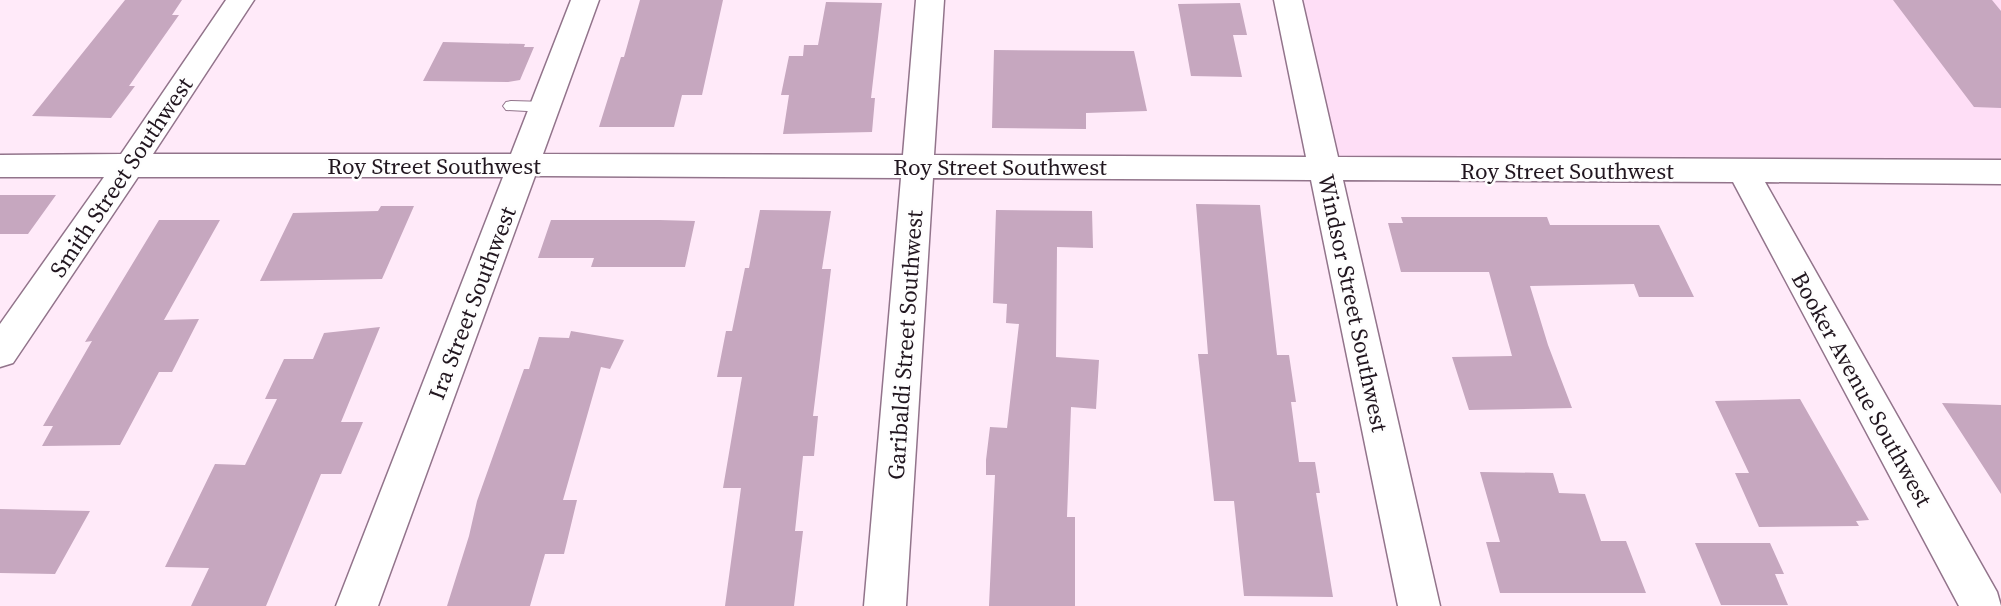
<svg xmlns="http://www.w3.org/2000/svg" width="2001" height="606" font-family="'Source Serif 4',serif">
  <rect width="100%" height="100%" fill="#ffeaf9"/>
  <path fill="#fedef6" d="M1274 0H2001V161L1312 163Z"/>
  <path fill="#c6a7bf" d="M125 0H182L172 15H179L129 86H135L111 118 32 116Z
    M640 0H723L702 95H682L674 127H599L621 57H624Z
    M1893 0H1992L2001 11V108L1974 107Z
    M826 2 882 3 871 98H875L872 132 783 134 789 95H781L789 56H803L804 45H818Z
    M1240 3 1247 35H1233L1242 77 1191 76 1178 4Z
    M443 42 525 44 524 47H534L520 80 508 82 423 81Z
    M994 50 1134 51 1147 111 1086 113V129L992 128Z
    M0 195H56L28 234H0Z
    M1196 204 1260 205 1277 355H1289L1296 402H1291L1299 462H1315L1320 493H1316L1333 597 1244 596 1234 501H1214L1198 354H1208Z
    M381 206H414L382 279 260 281 293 213 378 211Z
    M760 210 831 211 822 269H831L813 416H818L814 456H803L795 531H803L794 606H725L741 488H723L742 377H717L726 331H732L745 268H749Z
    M996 210 1092 211 1093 248 1057 247 1056 357 1099 360 1096 409 1071 407 1067 517H1075V606H989L995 475H986V460L990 427 1007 428 1019 324 1006 323 1007 304 993 303Z
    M1401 217H1547L1550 225H1659L1694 297H1639L1634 284 1530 286 1548 345 1572 408 1469 410 1452 357 1512 356 1489 272H1401L1388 223H1403Z
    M159 220H220L164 320 199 319 172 372H159L120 445 42 446 53 426H43L92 341 85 342Z
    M551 220H660L695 221 685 267H591L594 258H538Z
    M380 327 341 422H363L341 474H321L266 606H191L209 568 165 567 215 464 245 465 277 399H265L284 359H313L324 333Z
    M571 331 624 340 610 369 601 367 563 500H577L564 554H545L530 606H447L469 536 477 501 524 369H529L539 337 569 338Z
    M1800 399 1869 520 1856 521 1859 526 1759 527 1735 473H1749L1715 401Z
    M1942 403 2001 405V494Z
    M1480 472 1553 473 1559 493 1585 494 1601 541H1626L1646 593H1500L1486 542H1500Z
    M0 509 90 511 55 574 0 573Z
    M1695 543H1770L1784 574H1775L1788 605H1721Z"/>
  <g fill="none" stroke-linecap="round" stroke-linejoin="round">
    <defs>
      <path id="service" d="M511 101 546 102 554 107 546 112 506 110 503 106 506 102Z"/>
      <path id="minor" d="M226 0H254L153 154H511L571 0H599L543 154 903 155 916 0H944L934 155 1306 157 1274 0H1302L1338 157 2001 160V184L1765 182 1997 592 2001 606H1959L1733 182 1343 180 1440 606H1398L1311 180 933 178 906 606H864L901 178 546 176H535L378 606H336L503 177H138L13 363 0 367V324L104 177H0V155L121 154Z"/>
    </defs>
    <use href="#service" stroke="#92748b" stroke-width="2"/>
    <use href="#minor" stroke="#92748b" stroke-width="3"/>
    <use href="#service" fill="#fff" fill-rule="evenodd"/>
    <use href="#minor" fill="#fff" fill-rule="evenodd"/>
  </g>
  <g text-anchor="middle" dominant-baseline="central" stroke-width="5" stroke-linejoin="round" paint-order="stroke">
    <g font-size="23" fill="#21161f" stroke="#fefefe">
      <text x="434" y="166">Roy Street Southwest</text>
      <text x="1000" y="167">Roy Street Southwest</text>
      <text x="1567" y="171">Roy Street Southwest</text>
      <text transform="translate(121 177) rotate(-56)">Smith Street Southwest</text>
      <text transform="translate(472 303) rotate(-69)">Ira Street Southwest</text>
      <text transform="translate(1353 303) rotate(78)">Windsor Street Southwest</text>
      <text transform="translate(905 345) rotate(-86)">Garibaldi Street Southwest</text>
      <text transform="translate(1862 389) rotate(61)">Booker Avenue Southwest</text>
    </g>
  </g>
</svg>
